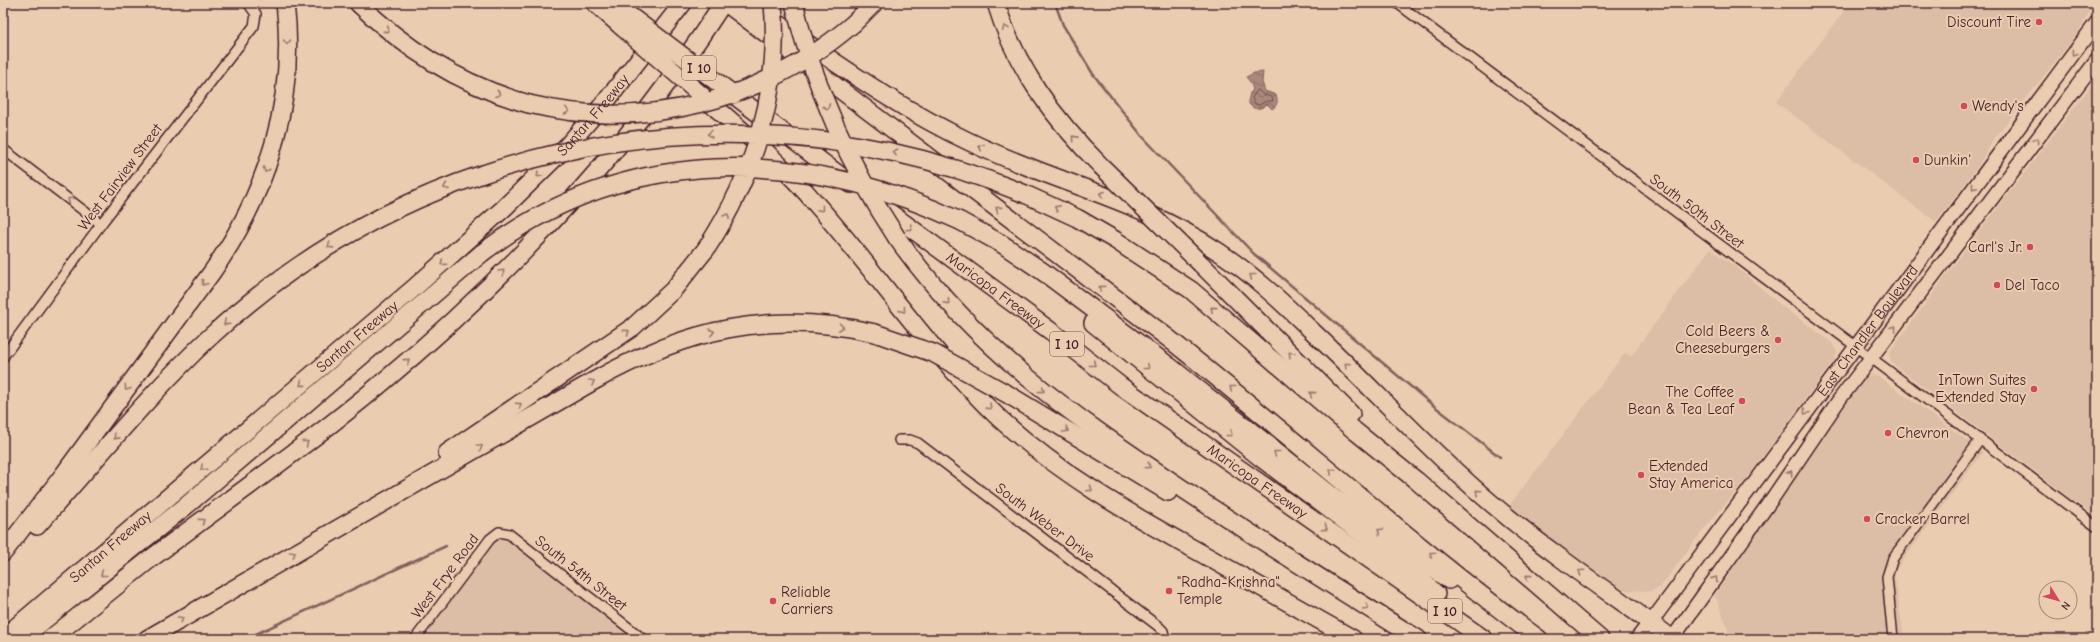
<svg xmlns="http://www.w3.org/2000/svg" width="2100" height="642" font-family="'Comic Neue',sans-serif">
  <defs>
    <pattern id="water-waves" width="16" height="10" patternUnits="userSpaceOnUse"><rect width="16" height="10" fill="#ab887b"/><path d="M0 5q4-4 8 0t8 0" fill="none" stroke="#8d6f65"/></pattern>
  </defs>
  <rect width="100%" height="100%" fill="#eaccb0"/>
  <filter id="ink" filterUnits="userSpaceOnUse"><feTurbulence type="fractalNoise" baseFrequency=".025" numOctaves="2"/><feDisplacementMap in="SourceGraphic" scale="8" xChannelSelector="R" yChannelSelector="G"/><feConvolveMatrix kernelMatrix="1 2 1 2 8 2 1 2 1" color-interpolation-filters="sRGB"/></filter>
  <g filter="url(#ink)">
    <path fill="#dcbda5" d="M1850 3H2094L2077 34 1993 140 1979 165 1936 222 1776 102Z
      M2097 78V518L1896 366 1891 361 1889 355 1891 350 1969 245Z
      M1710 249 1737 268 1782 306 1832 343 1837 353 1834 360 1744 482 1703 530 1661 586 1652 591 1615 590 1507 509 1625 353 1631 356Z
      M1872 375 1878 376 1983 452 1894 572 1904 639H1728V629L1715 595 1864 378Z
      M499 532 643 639H415Z"/>
    <path fill="url(#water-waves)" stroke="#845e5b" d="M1263 72 1262 82 1265 91 1276 95C1278 102 1278 105 1272 109L1267 104C1260 110 1253 111 1248 102L1250 93 1253 90 1251 83 1246 77 1254 73Z"/>
    <g fill="none" stroke-linecap="round" stroke-linejoin="round">
      <path stroke="#71494b" stroke-width="1" d="M1258 90 1264 95 1272 97 1273 101H1266L1259 105 1254 103 1252 98Z"/>
      <path stroke="#845e5b" stroke-width="2.5" d="M1055 3 1063 25 1093 74 1142 136 1254 254 1429 402 1500 457
        M245 639 446 546"/>
      <defs>
        <path id="street" d="M1397 3 2097 527
          M3 149 101 224
          M3 357 104 220 254 26 256 14 248 3
          M899 440H910L918 443 1158 626 1163 631 1165 639
          M415 639 490 539 499 532 509 534 643 639
          M1893 639 1887 577 1893 558 1980 440"/>
        <g id="secondary">
          <path id="s1" d="M1651 622 2097 22"/>
          <path d="M1672 639 1774 496 1839 400 2097 60"/>
        </g>
        <path id="primary" d="M1638 639 1651 622"/>
        <g id="highway">
          <path d="M358 3C407 51 463 86 529 104"/>
          <path d="M595 3 622 27"/>
          <path d="M612 3 630 16"/>
          <path d="M726 3 1168 338C1293 437 1411 544 1539 639"/>
          <path d="M748 3C820 51 891 105 970 142 1053 182 1141 200 1219 252 1252 274 1281 301 1310 329 1358 374 1404 423 1452 468 1488 502 1526 533 1566 562 1601 588 1638 612 1672 639"/>
          <path d="M996 3C1015 67 1054 119 1101 166"/>
          <path d="M854 23 874 3"/>
          <path d="M701 95C741 130 783 164 817 205 879 275 931 354 999 418 1059 473 1128 513 1199 552 1250 581 1302 610 1353 639"/>
          <path d="M734 95 851 184"/>
          <path d="M1025 194 1077 218 1115 240 1191 290 1355 431 1417 481 1600 639"/>
          <path id="s2" d="M874 201 1052 332 1122 387 1484 639"/>
          <path d="M960 221 1002 244 1042 271 1169 366 1331 495 1449 580"/>
          <path d="M897 238C976 349 1071 415 1183 489 1260 540 1339 590 1418 639"/>
          <path d="M1201 264 1351 414"/>
          <path d="M1093 323 1261 458 1414 573 1436 594"/>
          <path d="M1009 395 1168 492"/>
          <path d="M447 453 633 327 673 290 706 249"/>
          <path d="M37 526C94 462 149 394 211 336 289 264 382 208 483 174"/>
          <path d="M3 553 64 474 212 272C267 194 297 99 285 3"/>
          <path id="s3" d="M3 638 414 288 503 209 567 146 607 100 683 3"/>
          <path d="M21 639 187 505 482 253"/>
          <path d="M50 639C83 613 116 586 149 560 227 501 308 445 383 382 513 273 631 145 723 3"/>
          <path d="M147 639 592 382C685 329 770 309 875 333"/>
        </g>
      </defs>
      <use href="#street" stroke="#4a1f2b" stroke-width="12"/>
      <use href="#secondary" stroke="#4a1f2b" stroke-width="16"/>
      <use href="#primary" stroke="#4a1f2b" stroke-width="18"/>
      <use href="#highway" stroke="#4a1f2b" stroke-width="20"/>
      <use href="#street" stroke="#eaccb0" stroke-width="9"/>
      <use href="#secondary" stroke="#eaccb0" stroke-width="13"/>
      <use href="#primary" stroke="#eaccb0" stroke-width="15"/>
      <use href="#highway" stroke="#eaccb0" stroke-width="17"/>
      <defs>
        <path id="highway-bridge" d="M794 3C814 87 849 165 897 238
          M630 16 734 95
          M622 27 701 95
          M529 104C645 132 764 101 854 23
          M1101 166 1201 264
          M483 174C661 115 852 122 1025 194
          M706 249C754 176 781 91 773 3
          M482 253C626 143 801 147 960 221
          M875 333 933 353 1009 395"/>
      </defs>
      <use href="#highway-bridge" stroke="#4a1f2b" stroke-width="20" stroke-linecap="butt"/>
      <use href="#highway-bridge" stroke="#eaccb0" stroke-width="17"/>
    </g>
    <defs><path id="oneway-chevron" d="M-2-3.5L2.5 0L-2 3.5" fill="none" stroke-width="1.6" stroke-linecap="round" stroke-linejoin="round"/></defs>
    <g stroke="#9a766e">
      <use href="#oneway-chevron" transform="translate(1005 28) rotate(-112)"/>
      <use href="#oneway-chevron" transform="translate(387 30) rotate(41)"/>
      <use href="#oneway-chevron" transform="translate(287 42) rotate(90)"/>
      <use href="#oneway-chevron" transform="translate(2074 53) rotate(127)"/>
      <use href="#oneway-chevron" transform="translate(498 94) rotate(20)"/>
      <use href="#oneway-chevron" transform="translate(827 107) rotate(68)"/>
      <use href="#oneway-chevron" transform="translate(567 111) rotate(8)"/>
      <use href="#oneway-chevron" transform="translate(710 134) rotate(179)"/>
      <use href="#oneway-chevron" transform="translate(1074 138) rotate(-132)"/>
      <use href="#oneway-chevron" transform="translate(2036 140) rotate(-53)"/>
      <use href="#oneway-chevron" transform="translate(981 147) rotate(-156)"/>
      <use href="#oneway-chevron" transform="translate(895 152) rotate(-167)"/>
      <use href="#oneway-chevron" transform="translate(266 170) rotate(109)"/>
      <use href="#oneway-chevron" transform="translate(539 175) rotate(135)"/>
      <use href="#oneway-chevron" transform="translate(446 187) rotate(158)"/>
      <use href="#oneway-chevron" transform="translate(1974 187) rotate(127)"/>
      <use href="#oneway-chevron" transform="translate(1102 194) rotate(-160)"/>
      <use href="#oneway-chevron" transform="translate(70 200) rotate(-143)"/>
      <use href="#oneway-chevron" transform="translate(1057 208) rotate(-154)"/>
      <use href="#oneway-chevron" transform="translate(821 209) rotate(50)"/>
      <use href="#oneway-chevron" transform="translate(998 209) rotate(-143)"/>
      <use href="#oneway-chevron" transform="translate(727 216) rotate(-61)"/>
      <use href="#oneway-chevron" transform="translate(910 228) rotate(37)"/>
      <use href="#oneway-chevron" transform="translate(330 246) rotate(148)"/>
      <use href="#oneway-chevron" transform="translate(443 263) rotate(140)"/>
      <use href="#oneway-chevron" transform="translate(502 272) rotate(-45)"/>
      <use href="#oneway-chevron" transform="translate(1252 276) rotate(-141)"/>
      <use href="#oneway-chevron" transform="translate(204 283) rotate(127)"/>
      <use href="#oneway-chevron" transform="translate(1101 288) rotate(-143)"/>
      <use href="#oneway-chevron" transform="translate(947 302) rotate(49)"/>
      <use href="#oneway-chevron" transform="translate(1213 309) rotate(-140)"/>
      <use href="#oneway-chevron" transform="translate(903 310) rotate(51)"/>
      <use href="#oneway-chevron" transform="translate(226 323) rotate(139)"/>
      <use href="#oneway-chevron" transform="translate(841 327) rotate(8)"/>
      <use href="#oneway-chevron" transform="translate(1894 328) rotate(-52)"/>
      <use href="#oneway-chevron" transform="translate(627 332) rotate(-36)"/>
      <use href="#oneway-chevron" transform="translate(712 332) rotate(-13)"/>
      <use href="#oneway-chevron" transform="translate(1291 354) rotate(-135)"/>
      <use href="#oneway-chevron" transform="translate(407 361) rotate(-41)"/>
      <use href="#oneway-chevron" transform="translate(1093 364) rotate(38)"/>
      <use href="#oneway-chevron" transform="translate(1347 365) rotate(-135)"/>
      <use href="#oneway-chevron" transform="translate(1147 367) rotate(39)"/>
      <use href="#oneway-chevron" transform="translate(592 382) rotate(-30)"/>
      <use href="#oneway-chevron" transform="translate(302 384) rotate(140)"/>
      <use href="#oneway-chevron" transform="translate(127 388) rotate(126)"/>
      <use href="#oneway-chevron" transform="translate(1232 388) rotate(-142)"/>
      <use href="#oneway-chevron" transform="translate(1042 390) rotate(37)"/>
      <use href="#oneway-chevron" transform="translate(1312 394) rotate(-139)"/>
      <use href="#oneway-chevron" transform="translate(519 405) rotate(-34)"/>
      <use href="#oneway-chevron" transform="translate(989 407) rotate(44)"/>
      <use href="#oneway-chevron" transform="translate(1806 412) rotate(127)"/>
      <use href="#oneway-chevron" transform="translate(1066 430) rotate(31)"/>
      <use href="#oneway-chevron" transform="translate(1230 434) rotate(39)"/>
      <use href="#oneway-chevron" transform="translate(116 437) rotate(132)"/>
      <use href="#oneway-chevron" transform="translate(306 443) rotate(-37)"/>
      <use href="#oneway-chevron" transform="translate(480 447) rotate(-30)"/>
      <use href="#oneway-chevron" transform="translate(1276 453) rotate(-142)"/>
      <use href="#oneway-chevron" transform="translate(1148 466) rotate(34)"/>
      <use href="#oneway-chevron" transform="translate(203 468) rotate(140)"/>
      <use href="#oneway-chevron" transform="translate(1332 471) rotate(-140)"/>
      <use href="#oneway-chevron" transform="translate(1790 473) rotate(-56)"/>
      <use href="#oneway-chevron" transform="translate(1090 489) rotate(34)"/>
      <use href="#oneway-chevron" transform="translate(1478 492) rotate(-138)"/>
      <use href="#oneway-chevron" transform="translate(202 521) rotate(-37)"/>
      <use href="#oneway-chevron" transform="translate(1325 528) rotate(34)"/>
      <use href="#oneway-chevron" transform="translate(1380 531) rotate(-144)"/>
      <use href="#oneway-chevron" transform="translate(293 554) rotate(-30)"/>
      <use href="#oneway-chevron" transform="translate(1432 554) rotate(-142)"/>
      <use href="#oneway-chevron" transform="translate(1581 572) rotate(-145)"/>
      <use href="#oneway-chevron" transform="translate(103 574) rotate(142)"/>
      <use href="#oneway-chevron" transform="translate(1528 577) rotate(-139)"/>
      <use href="#oneway-chevron" transform="translate(1715 579) rotate(-55)"/>
      <use href="#oneway-chevron" transform="translate(1366 607) rotate(31)"/>
      <use href="#oneway-chevron" transform="translate(181 619) rotate(-31)"/>
    </g>
  </g>
  <g fill="#d1495b" stroke="#eaccb0" stroke-width="1.5">
    <circle cx="2039" cy="22" r="4"/>
    <circle cx="1964" cy="106" r="4"/>
    <circle cx="1916" cy="160" r="4"/>
    <circle cx="2030" cy="247" r="4"/>
    <circle cx="1997" cy="285" r="4"/>
    <circle cx="1778" cy="340" r="4"/>
    <circle cx="2034" cy="389" r="4"/>
    <circle cx="1742" cy="401" r="4"/>
    <circle cx="1888" cy="433" r="4"/>
    <circle cx="1641" cy="475" r="4"/>
    <circle cx="1867" cy="519" r="4"/>
    <circle cx="1169" cy="591" r="4"/>
    <circle cx="773" cy="601" r="4"/>
  </g>
  <g text-anchor="middle" dominant-baseline="central" stroke-width="4" stroke-linejoin="round" paint-order="stroke">
    <g fill="#eaccb0" stroke="#7a5353" stroke-width="1">
      <rect x="682" y="56" width="34" height="24" rx="3"/>
      <rect x="1050" y="332" width="34" height="24" rx="3"/>
      <rect x="1428" y="599" width="34" height="24" rx="3"/>
    </g>
    <g font-size="14" font-weight="bold" fill="#4a1f2b">
      <text x="699" y="68">I 10</text>
      <text x="1067" y="344">I 10</text>
      <text x="1445" y="611">I 10</text>
    </g>
    <g font-size="15" fill="#4a1f2b" stroke="#eaccb0" text-anchor="start">
      <text x="2031" y="22" text-anchor="end">Discount Tire</text>
      <text x="1972" y="106">Wendy's</text>
      <text x="1924" y="160">Dunkin'</text>
      <text x="2022" y="247" text-anchor="end">Carl's Jr.</text>
      <text x="2005" y="285">Del Taco</text>
      <text x="1770" y="331" text-anchor="end">Cold Beers &amp;<tspan x="1770" dy="17">Cheeseburgers</tspan></text>
      <text x="2026" y="380" text-anchor="end">InTown Suites<tspan x="2026" dy="17">Extended Stay</tspan></text>
      <text x="1734" y="392" text-anchor="end">The Coffee<tspan x="1734" dy="17">Bean &amp; Tea Leaf</tspan></text>
      <text x="1896" y="433">Chevron</text>
      <text x="1649" y="466">Extended<tspan x="1649" dy="17">Stay America</tspan></text>
      <text x="1875" y="519">Cracker Barrel</text>
      <text x="1177" y="582">"Radha-Krishna"<tspan x="1177" dy="17">Temple</tspan></text>
      <text x="781" y="592">Reliable<tspan x="781" dy="17">Carriers</tspan></text>
    </g>
    <g font-size="15" fill="#4a1f2b" stroke="#eaccb0">
      <text stroke="none"><textPath href="#s3" startOffset="789">Santan Freeway</textPath></text>
      <text transform="translate(120 177) rotate(-53)">West Fairview Street</text>
      <text transform="translate(1697 211) rotate(37)">South 50th Street</text>
      <text stroke="none"><textPath href="#s2" startOffset="151">Maricopa Freeway</textPath></text>
      <text stroke="none"><textPath href="#s1" startOffset="363">East Chandler Boulevard</textPath></text>
      <text stroke="none"><textPath href="#s3" startOffset="465">Santan Freeway</textPath></text>
      <text stroke="none"><textPath href="#s2" startOffset="475">Maricopa Freeway</textPath></text>
      <text transform="translate(1045 522) rotate(37)">South Weber Drive</text>
      <text stroke="none"><textPath href="#s3" startOffset="141">Santan Freeway</textPath></text>
      <text transform="translate(581 573) rotate(38)">South 54th Street</text>
      <text transform="translate(445 576) rotate(-53)">West Frye Road</text>
    </g>
  </g>
  <rect width="2100" height="642" fill="none" stroke="#eaccb0" stroke-width="16"/>
  <rect x="8" y="8" width="2084" height="626" fill="none" stroke="#4a1f2b" stroke-width="1.5" filter="url(#ink)"/>
  <g transform="translate(2058 600) rotate(127)"><circle r="19" fill="#eaccb0" stroke="#aa877b"/>
  <path d="M0-3L7 15L0 10L-7 15Z" fill="#d1495b"/>
  <text y="-6" font-size="11" font-weight="bold" text-anchor="middle" fill="#4a1f2b">N</text>
  </g>
</svg>
